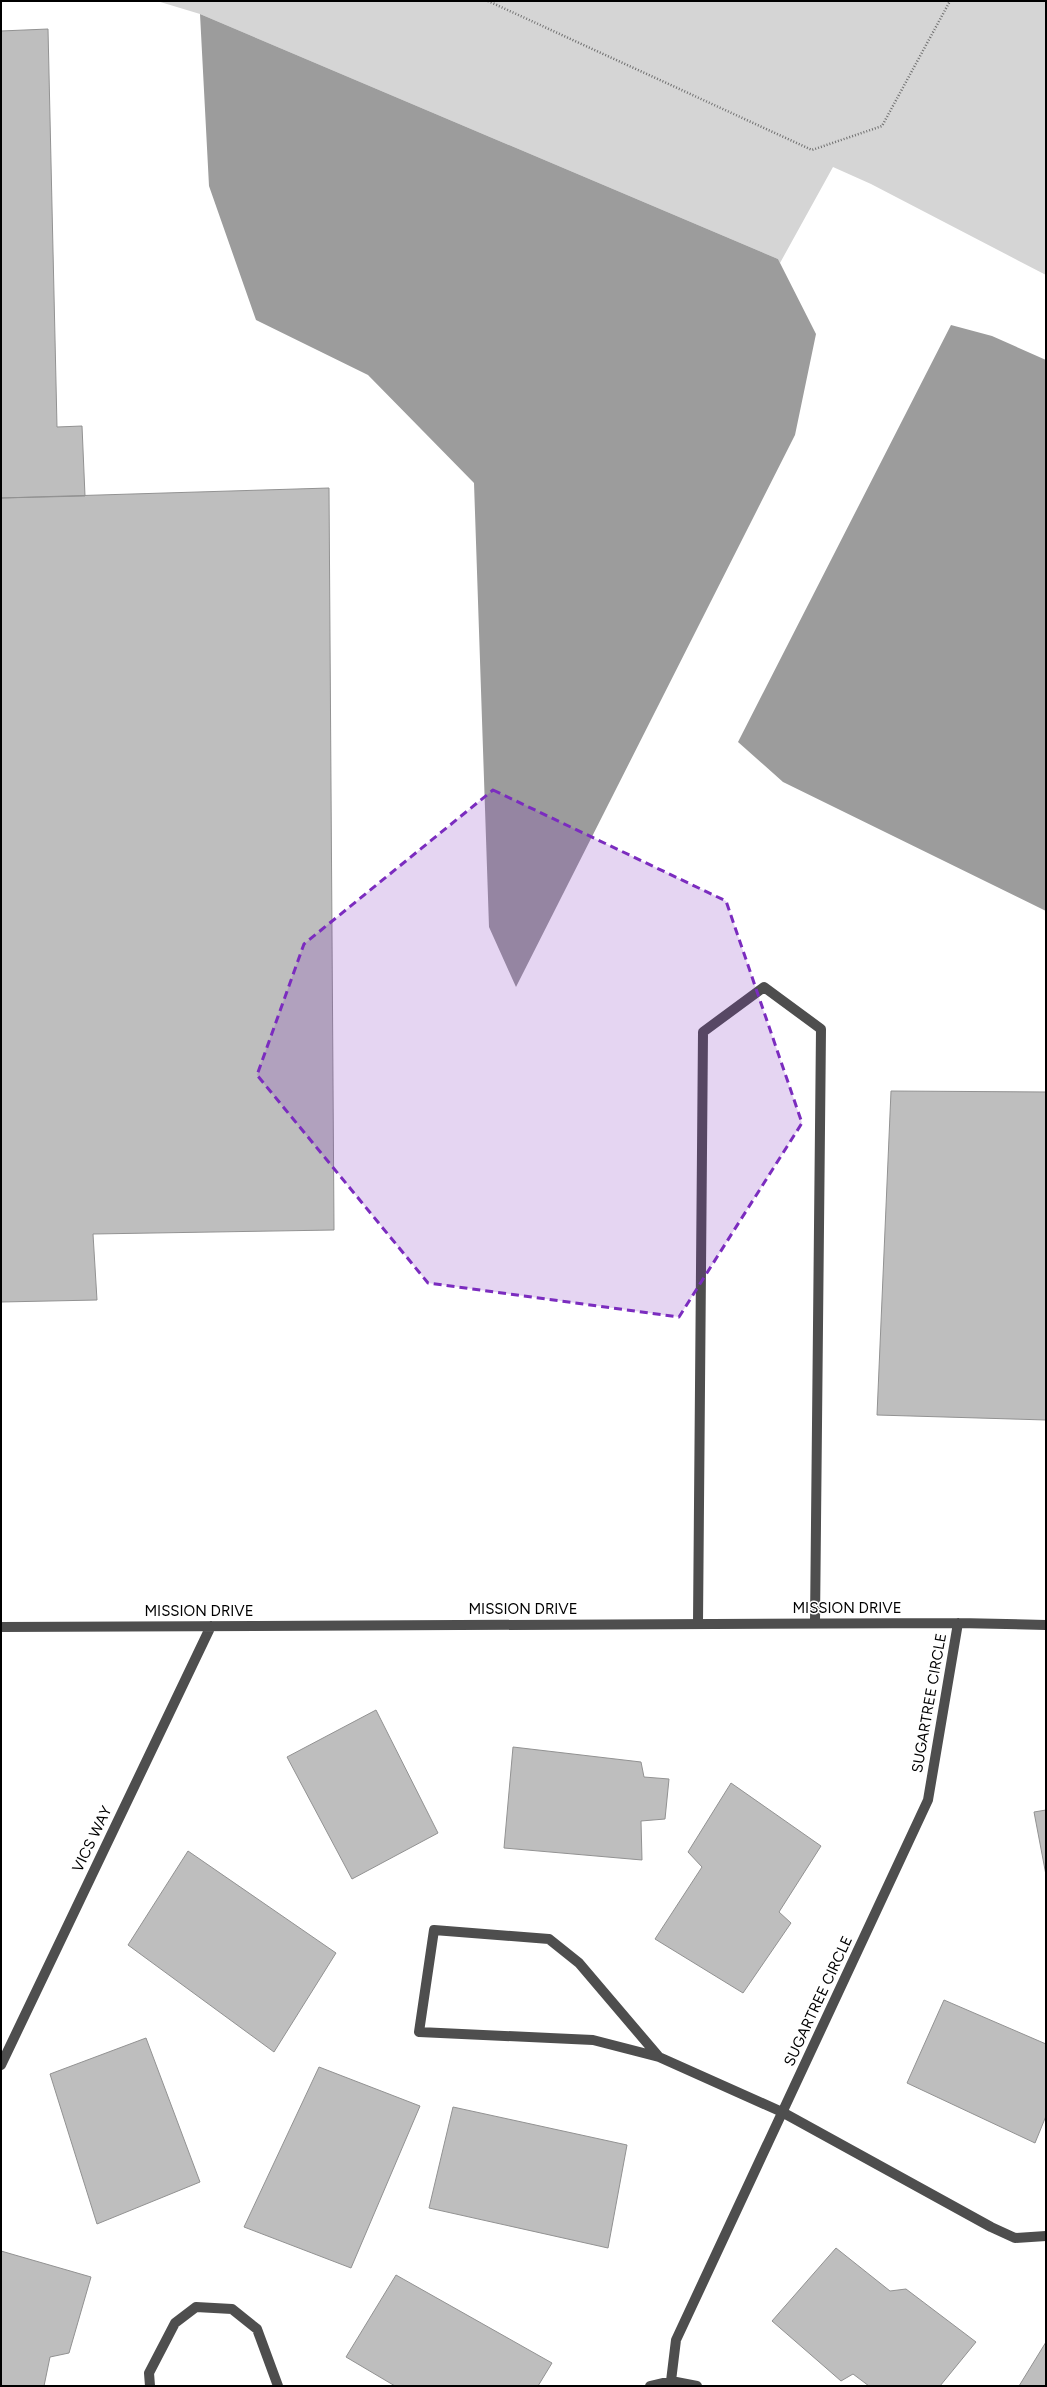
<svg xmlns="http://www.w3.org/2000/svg" width="1047" height="2387" font-family="Figtree,sans-serif">
  <rect width="100%" height="100%" fill="#fff"/>
  <path fill="#d5d5d5" d="M157 1H1046V275L871 184 833 167 780 263 778 259 200 14Z"/>
  <path fill="#9c9c9c" d="M200 14 778 259 816 334 795 435 516 987 489 927 474 483 368 375 256 320 209 186Z
    M951 325 992 336 1046 360V911L783 782 738 742Z"/>
  <path fill="#bebebe" stroke="#929292" d="M48 29 57 427 82 426 85 496 1 498V31Z
    M329 488 334 1230 93 1234 97 1300 1 1302V498Z
    M891 1091 1046 1092V1420L877 1415Z
    M376 1710 438 1833 352 1879 287 1757Z
    M513 1747 641 1762 644 1777 669 1779 665 1819 641 1821 642 1860 504 1848Z
    M731 1783 821 1846 779 1912 791 1923 743 1993 655 1939 702 1867 688 1852Z
    M1046 1810V1875L1034 1812Z
    M188 1851 336 1953 274 2052 128 1945Z
    M944 2000 1046 2044V2116L1035 2143 907 2083Z
    M146 2038 200 2182 97 2224 50 2074Z
    M319 2067 420 2106 351 2268 244 2227Z
    M453 2107 627 2145 608 2248 429 2208Z
    M836 2248 890 2291 906 2289 976 2342 940 2386H869L853 2374 841 2381 772 2321Z
    M1 2251 91 2277 69 2353 50 2357 44 2386H1Z
    M396 2275 552 2363 538 2386H395L346 2357Z
    M1046 2342V2386H1019Z"/>
  <g fill="none" stroke-linecap="round" stroke-linejoin="round">
    <path stroke="#707070" stroke-width="2.5" stroke-dasharray="1 2" stroke-linecap="butt" d="M488 1 812 150 882 126 950 1"/>
    <path stroke="#4e4e4e" stroke-width="10" d="M698 1623 703 1032 764 987 821 1029 815 1623
      M1 1627 958 1623 1046 1625
      M659 2057 579 1963 549 1939 434 1930 419 2032 593 2040 659 2057 782 2112 991 2227 1015 2238 1046 2236
      M1 2065 211 1626
      M671 2381 676 2340 928 1800 958 1623
      M150 2386 149 2373 175 2323 196 2307 232 2309 257 2329 278 2386
      M650 2386 671 2381 697 2386"/>
  </g>
  <path fill="#7b2cbf" fill-opacity="0.2" stroke="#7b2cbf" stroke-width="3" stroke-dasharray="8 5" stroke-linejoin="round" d="M493 790 726 901 802 1123 679 1317 428 1283 257 1075 304 944Z"/>
  <g text-anchor="middle" dominant-baseline="central" stroke-width="3" stroke-linejoin="round" paint-order="stroke">
    <g font-size="15" fill="#000" stroke="#fff">
      <text x="847" y="1608">MISSION DRIVE</text>
      <text x="523" y="1609">MISSION DRIVE</text>
      <text x="199" y="1611">MISSION DRIVE</text>
      <text transform="translate(929 1703) rotate(-80)">SUGARTREE CIRCLE</text>
      <text transform="translate(92 1839) rotate(-64)">VICS WAY</text>
      <text transform="translate(818 2001) rotate(-65)">SUGARTREE CIRCLE</text>
    </g>
  </g>
  <rect width="1047" height="2387" fill="none" stroke="#000000" stroke-width="4"/>
</svg>
